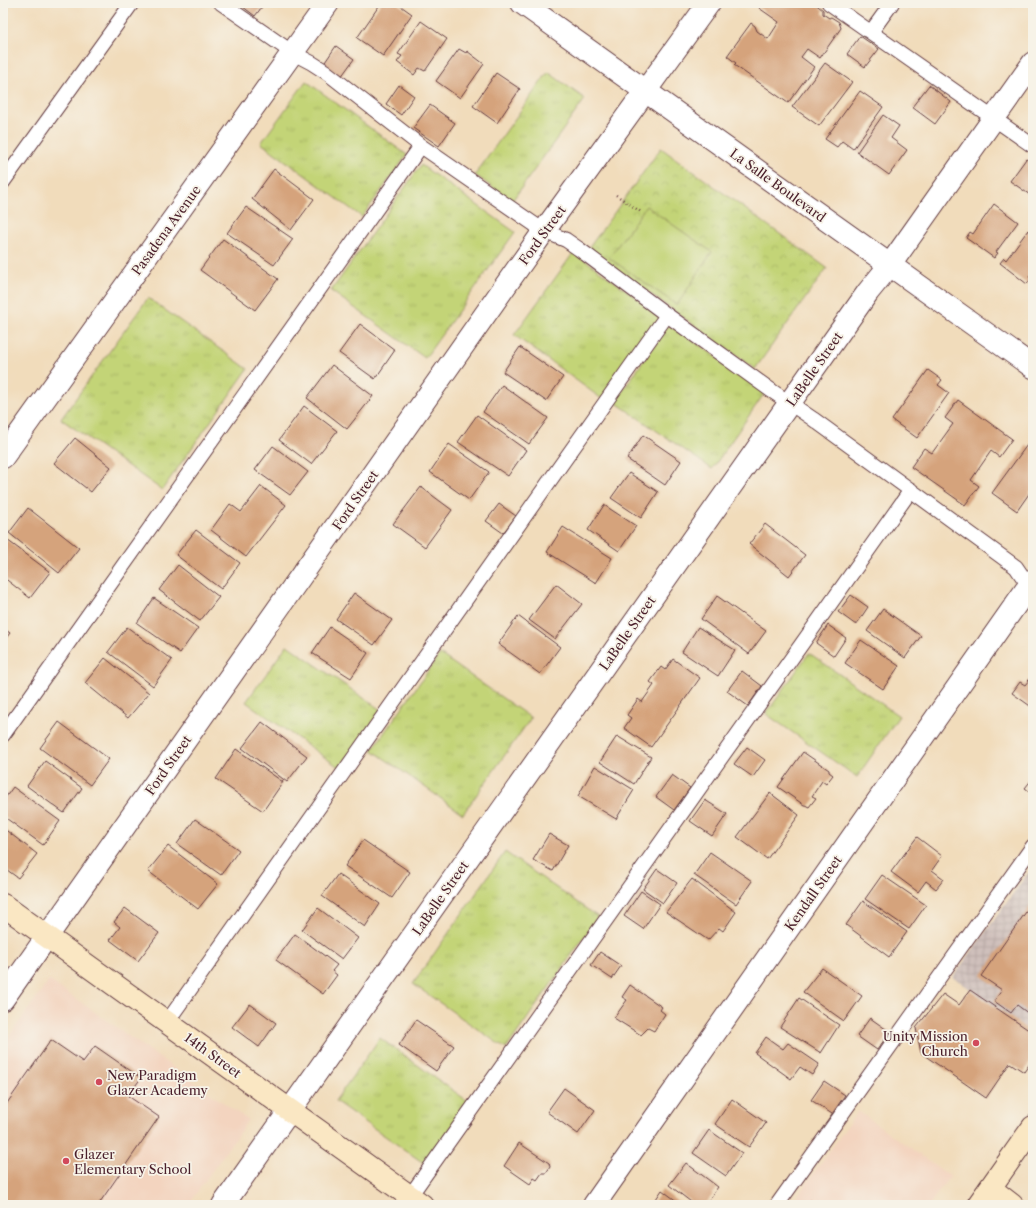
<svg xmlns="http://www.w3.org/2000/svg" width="1036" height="1208" font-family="'Libre Caslon Text',serif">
  <defs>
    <pattern id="industrial-grid" width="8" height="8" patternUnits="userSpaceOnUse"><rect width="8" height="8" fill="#cfc0bb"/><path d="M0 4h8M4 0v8" fill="none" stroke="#b3a5a1"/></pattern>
    <pattern id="grass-tufts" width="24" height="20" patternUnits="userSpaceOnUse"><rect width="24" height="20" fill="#c3d477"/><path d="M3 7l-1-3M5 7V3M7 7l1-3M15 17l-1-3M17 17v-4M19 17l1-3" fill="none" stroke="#a9b667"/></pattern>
    <pattern id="park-crowns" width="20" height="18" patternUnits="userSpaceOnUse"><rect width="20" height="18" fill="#c3d477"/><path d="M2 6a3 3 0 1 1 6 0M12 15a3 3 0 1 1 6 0" fill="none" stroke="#a9b667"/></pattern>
  </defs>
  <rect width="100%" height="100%" fill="#f7f3e8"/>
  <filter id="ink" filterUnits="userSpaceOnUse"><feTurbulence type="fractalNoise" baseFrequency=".025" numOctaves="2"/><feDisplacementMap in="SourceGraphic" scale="8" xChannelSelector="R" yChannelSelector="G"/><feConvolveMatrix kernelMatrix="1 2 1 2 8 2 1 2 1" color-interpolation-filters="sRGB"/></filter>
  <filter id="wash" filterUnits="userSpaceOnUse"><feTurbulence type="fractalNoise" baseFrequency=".012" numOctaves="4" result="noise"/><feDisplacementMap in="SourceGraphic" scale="16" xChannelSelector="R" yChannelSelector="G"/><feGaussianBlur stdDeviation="0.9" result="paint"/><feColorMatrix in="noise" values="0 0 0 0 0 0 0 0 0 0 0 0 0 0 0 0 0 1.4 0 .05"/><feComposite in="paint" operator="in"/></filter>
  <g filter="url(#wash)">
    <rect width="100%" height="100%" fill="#f1dcbb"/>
    <path fill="#f3d4bf" d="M49 980 248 1120 188 1205H3V1045Z
      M858 1111 950 1176 929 1205H791Z"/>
    <path fill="url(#industrial-grid)" d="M1033 866V1033L953 977Z"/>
    <path fill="url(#grass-tufts)" stroke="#867a51" d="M548 72 585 99 512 201 475 175Z
      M306 81 407 155 362 217 261 143Z
      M421 165 515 232 425 358 331 291Z
      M574 252 662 316 602 399 514 335Z
      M148 298 248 369 162 490 61 419Z
      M669 324 766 391 712 469 615 402Z
      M287 645 381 710 340 768 246 702Z
      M809 653 899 716 857 777 766 714Z
      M440 654 531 718 463 814 372 750Z
      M505 852 598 917 506 1049 413 984Z
      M380 1038 469 1102 425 1164 335 1101Z"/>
    <path fill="url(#park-crowns)" stroke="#867a51" d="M661 148 827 268 755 369 588 249Z"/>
    <path fill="#c3d477" stroke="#867a51" d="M646 206 712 252 677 305 609 258Z"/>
    <g id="blocks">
      <path fill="#d5a37c" d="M238 3H265L255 16Z
        M381 3H399L398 4 412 14 383 56 357 38Z
        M762 3H814L823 10V14L829 18 831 17 839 22 841 28 820 58 807 49 801 57 814 67 788 103 734 65 736 63 727 56 751 23 755 26 757 31 768 39 779 22 759 8Z
        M421 21 447 39 425 71 419 68 414 75 397 62 402 56 398 54Z
        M860 36 879 49 865 67 847 54Z
        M336 46 354 59 341 77 323 65Z
        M459 49 466 53 467 51 484 64 460 98 436 81Z
        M825 63 852 82 819 126 792 107Z
        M496 73 520 89 497 123 473 106Z
        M399 85 414 96 401 115 386 104Z
        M929 85 951 102 935 124 912 107Z
        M860 91 883 107 853 149 842 141 837 147 825 139Z
        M430 105 455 123 439 146 413 128Z
        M883 115 899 126 891 138 907 150 889 175 857 152Z
        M1026 159 1033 163V197L1010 181Z
        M274 169 314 199 291 230 252 199Z
        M994 204 1018 222 996 252 998 253 994 258 966 238 970 232 973 234Z
        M246 207 293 239 274 265 227 233Z
        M1028 230 1033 234V272L1029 277 1031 279 1027 284 1000 263 1004 258 1006 260Z
        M223 239 278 279 255 310 200 270Z
        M360 324 395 350 375 379 339 353Z
        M520 347 563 377 546 401 503 372Z
        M332 365 373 396 347 429 307 398Z
        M928 370 942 380 938 385 949 393 917 438 892 420Z
        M502 385 548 418 529 444 483 412Z
        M958 400 1012 439 999 457 991 451 971 480 979 486 965 505 911 467 924 448 932 453 953 424 945 418Z
        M304 406 337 431 311 464 279 440Z
        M477 415 526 450 508 476 458 442Z
        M643 435 681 461 665 485 627 459Z
        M75 438 111 467 91 492 54 463Z
        M449 444 489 472 469 500 430 472Z
        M1027 445 1033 449V488L1017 511 992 493Z
        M273 446 308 472 290 495 255 470Z
        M629 473 658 492 641 518 611 498Z
        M261 486 286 505 246 557 211 530 230 504 241 512Z
        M421 487 452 510 425 547 393 524Z
        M499 504 516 516 503 533 486 521Z
        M604 505 636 526 619 551 588 530Z
        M28 508 79 548 59 573 9 533Z
        M765 524 805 555 789 576 749 544Z
        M563 527 612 558 596 583 547 552Z
        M196 530 240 563 221 589 176 555Z
        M3 537 50 572 30 598 3 577Z
        M178 565 219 597 200 621 159 590Z
        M556 584 582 604 555 639 529 620Z
        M354 593 392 620 374 645 336 619Z
        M851 595 868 607 856 625 838 612Z
        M717 596 766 631 749 654 701 619Z
        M154 598 198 628 180 653 137 623Z
        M883 609 921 636 905 658 867 631Z
        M518 616 560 647 540 674 498 644Z
        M828 625 846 638 834 656 816 643Z
        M127 627 172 660 153 686 108 652Z
        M330 627 368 653 351 678 312 653Z
        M698 627 735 650 718 676 682 652Z
        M3 628 10 633 3 642Z
        M861 640 899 666 883 689 845 663Z
        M105 658 149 693 128 718 85 683Z
        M673 659 700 678 651 747 624 728 631 718 627 715 638 699 642 702 654 685 650 682 661 667 665 670Z
        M742 671 762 686 748 706 727 691Z
        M1033 675V708L1012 693 1020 682 1025 685Z
        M59 722 109 759 90 785 40 748Z
        M262 722 307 756 287 782 242 748Z
        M617 736 651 757 634 784 600 762Z
        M747 747 765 760 753 777 734 764Z
        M236 749 283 782 263 811 216 779Z
        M803 752 829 770V772L833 775 826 784 822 781 812 796 816 798 809 807 805 805H804L778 787Z
        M45 761 82 788 64 813 27 786Z
        M595 766 634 790 616 819 578 796Z
        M672 775 690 788 674 810 656 797Z
        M1033 778V794L1025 788Z
        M13 787 60 821 43 845 3 816V801Z
        M770 793 799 815 767 859 737 837Z
        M705 800 727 814 712 836 690 821Z
        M195 819 239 850 221 875 177 844Z
        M3 828 37 854 18 878 3 867Z
        M549 834 568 845 553 871 533 860Z
        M917 837 942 856 932 870 944 879 936 889 926 881 918 892 891 872Z
        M363 840 410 872 392 898 345 866Z
        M168 846 218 884 198 909 148 871Z
        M710 852 752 881 736 904 694 875Z
        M657 869 677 883 663 903 643 889Z
        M338 874 380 904 365 927 322 896Z
        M882 875 926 905 909 929 865 899Z
        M692 879 736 912 723 931 719 928 708 940 666 912Z
        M641 891 660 904 643 929 624 916Z
        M863 901 907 932 889 957 846 925Z
        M1033 902V1017L1017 1005 1011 1013 994 1001 1002 990 981 976Z
        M125 908 159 933 138 961 110 940 120 927 114 922Z
        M318 908 358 938 342 959 302 930Z
        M295 934 337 965 332 971 337 975 323 994 276 960Z
        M600 952 621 966 612 979 591 965Z
        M822 968 862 996 844 1021 803 992Z
        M630 985 662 1007 660 1010 665 1014 654 1031 648 1028 641 1035 614 1018 627 1000 622 997Z
        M970 990 1033 1033V1059L1024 1072 1010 1063 986 1098 921 1053 916 1028 943 994 959 1005Z
        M799 998 839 1025 821 1053 780 1027Z
        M250 1004 276 1023 259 1047 232 1027Z
        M870 1018 890 1032 877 1050 857 1036Z
        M416 1020 454 1046 436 1071 399 1045Z
        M766 1037 783 1049 788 1043 819 1064 812 1075 800 1067 791 1079 755 1053Z
        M51 1040 83 1062 95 1046 141 1078 128 1096 159 1117 98 1205H3V1109Z
        M824 1081 845 1095 832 1114 811 1100Z
        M564 1088 595 1110 578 1134 547 1112Z
        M732 1099 766 1123 749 1147 715 1124Z
        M709 1130 742 1153 726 1176 693 1153Z
        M519 1143 549 1163 550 1167 546 1173H542L537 1180 534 1178 530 1184 504 1166Z
        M686 1163 718 1187 705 1205H695L669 1185Z
        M662 1190 682 1205H652Z
        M810 1200 817 1205H806Z"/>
    </g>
  </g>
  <g filter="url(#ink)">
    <use href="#blocks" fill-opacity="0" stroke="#633b41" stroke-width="1"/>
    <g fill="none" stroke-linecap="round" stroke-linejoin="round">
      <defs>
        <path id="lane" d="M221 3 293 53 312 63 326 72 421 146 544 231 566 240 579 249 667 315 772 391 813 419 1005 559 1016 567 1029 586 1033 589
          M829 3 1033 146
          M871 32 892 3
          M3 182 132 3
          M3 735 421 146
          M167 1022 667 315
          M405 1203 911 490
          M777 1205 1033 846"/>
        <path id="street" d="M522 3 1033 367
          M3 457 328 3
          M3 999 544 231 709 3
          M223 1205 868 292 890 265 1033 63
          M594 1205 1033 580"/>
        <path id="secondary" d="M3 905 422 1205
          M990 1188 1012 1205
          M978 1205 1033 1127"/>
      </defs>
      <use href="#lane" stroke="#633b41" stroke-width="16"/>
      <use href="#street" stroke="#633b41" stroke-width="24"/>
      <use href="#secondary" stroke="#633b41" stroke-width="24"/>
      <path stroke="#633b41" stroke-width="2.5" stroke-dasharray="1 3" stroke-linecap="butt" d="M616 195 641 212"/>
      <use href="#lane" stroke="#fff" stroke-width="14"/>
      <use href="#street" stroke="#fff" stroke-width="22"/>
      <use href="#secondary" stroke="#fae7c3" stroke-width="22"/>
    </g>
  </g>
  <g fill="#d1495b" stroke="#f7f3e8" stroke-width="1.5">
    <circle cx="976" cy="1043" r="4"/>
    <circle cx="99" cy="1082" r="4"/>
    <circle cx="66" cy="1161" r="4"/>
  </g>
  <g text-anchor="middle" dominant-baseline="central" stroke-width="3.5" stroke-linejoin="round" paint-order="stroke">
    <g font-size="13" fill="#4a1f2b" stroke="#f7f3e8">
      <text transform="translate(778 185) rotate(36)">La Salle Boulevard</text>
      <text transform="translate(166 230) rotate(-54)">Pasadena Avenue</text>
      <text transform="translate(542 235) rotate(-54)">Ford Street</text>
      <text transform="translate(814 369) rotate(-55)">LaBelle Street</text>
      <text transform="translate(355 500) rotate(-55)">Ford Street</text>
      <text transform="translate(627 633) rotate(-55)">LaBelle Street</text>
      <text transform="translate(168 765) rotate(-55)">Ford Street</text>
      <text transform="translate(813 893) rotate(-55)">Kendall Street</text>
      <text transform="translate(440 898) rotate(-55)">LaBelle Street</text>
      <text transform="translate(213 1055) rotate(36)">14th Street</text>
    </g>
    <g font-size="13" fill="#4a1f2b" stroke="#f7f3e8" text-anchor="start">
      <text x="968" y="1036" text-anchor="end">Unity Mission<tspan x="968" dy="15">Church</tspan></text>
      <text x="107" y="1075">New Paradigm<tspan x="107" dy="15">Glazer Academy</tspan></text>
      <text x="74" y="1154">Glazer<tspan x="74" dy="15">Elementary School</tspan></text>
    </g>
  </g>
  <rect width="1036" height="1208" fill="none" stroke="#f7f3e8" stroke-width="16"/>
</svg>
